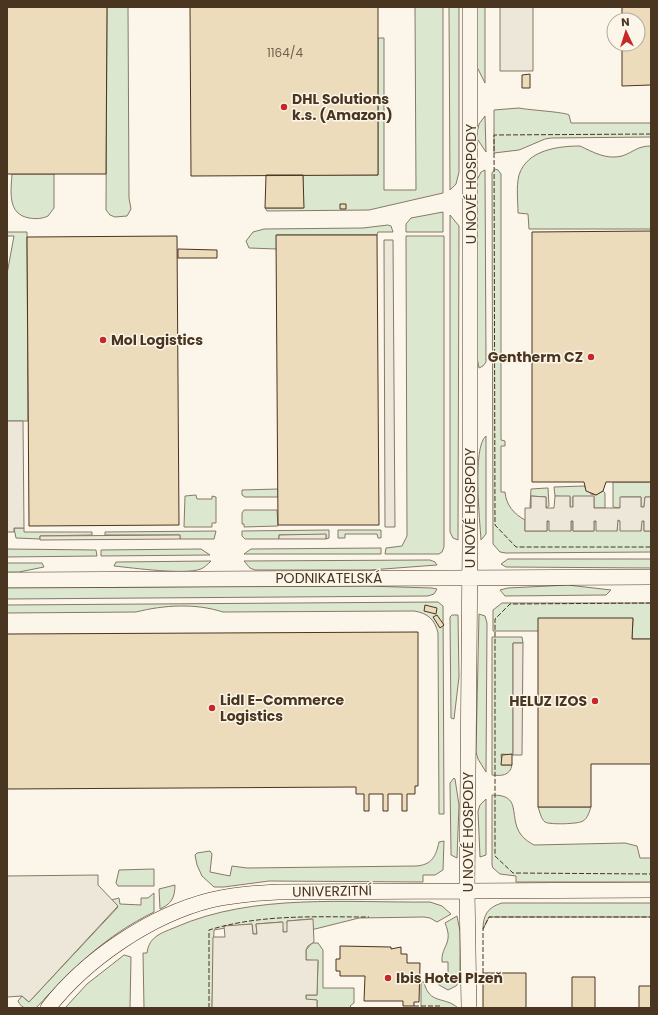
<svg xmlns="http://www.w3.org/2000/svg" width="658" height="1015" font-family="Poppins,sans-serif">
  <rect width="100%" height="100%" fill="#fbf6e9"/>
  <path fill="#dce7d0" stroke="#887966" d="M107 7H128L129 198 131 209 127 216 115 217 110 215 106 210Z
    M415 7H443V193L369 210 267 211 265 208H303V175H378V38H384V190H416Z
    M449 7H459V172L456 184 450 190Z
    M476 7H485V83L477 67Z
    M519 108C528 110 565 112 569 115L571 123H651V137L551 138 545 139 519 150 494 153V110Z
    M485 116 486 152 476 137 479 124Z
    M580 146C593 152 606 160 622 156 634 152 637 146 651 146V229H529L528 214 518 213C518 201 516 187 519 175 527 150 558 146 580 146Z
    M495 169 498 170 501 174V440L505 441V446H501V492H505C506 505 514 514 525 520V531H547V521L571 531V521H573V531H594V521L617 531V520L641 531V521H644V531H651V552L506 553 500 552 493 544 492 173Z
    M485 170 486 362 483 366 479 368 476 352V182L481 172Z
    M12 174H54V208L48 216C42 219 35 219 29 218 7 214 11 191 12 174Z
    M443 212V232H406V224L411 218Z
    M450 215 459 226 458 540 453 538 450 532Z
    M388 225 391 226 393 232H378L377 235H277V249L249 248 246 241 253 232 264 229 363 228Z
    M7 232H27L28 421H7V274L14 236H7Z
    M406 236H444V547L442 552 439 554H385L386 548 402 546 407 536Z
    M486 436V534L481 540C480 522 472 447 486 436Z
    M613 482H651V497H645L644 507H641V497H621L620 508 613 507Z
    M584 486 591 494 596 495 603 491 605 493V508H594V497H573V507L570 508V497L555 496 554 487Z
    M547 488H548L549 506 546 508V497L531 496V508L530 507 531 489Z
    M278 489V497H245L242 495V490Z
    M196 495 197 499H212V496L216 497V523H212V527H184L185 496Z
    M244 510H277L278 526 244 527V524H242V513Z
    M14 528H24V532H92V535L40 536V539L16 538Z
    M329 530V538L326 539V535H279V539H245L242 536V531Z
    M338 530H381V538H378L377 534H345V538H338Z
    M216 531 214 539H180V535H105V532Z
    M381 548V554H244L251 549Z
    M7 549 96 550 97 556 7 557Z
    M201 549 210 555 101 556V550Z
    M508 559H651V568L506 567 501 564Z
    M430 560 435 562 437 565 370 570H255L250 568 244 561Z
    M211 561C208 564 205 567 201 569 184 575 134 568 114 566L116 562Z
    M7 563H42L44 567 19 572H7Z
    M568 585 611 590 606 595 505 596 500 590 508 588Z
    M366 586 432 588 437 589 434 594 428 596 7 599V588Z
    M438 602 443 606 444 814H439L438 633C435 620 428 613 414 611L223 612C195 603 164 605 136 612L7 613V605Z
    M502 603H651V639H632L633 619 538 631H493V610Z
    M479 614 485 616 487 623 486 772 478 759 476 752Z
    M452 615H458L459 677 454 719 451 718 450 617Z
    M492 637H522L523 643H513V755L501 754 502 765H512C510 776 501 776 492 775Z
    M454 778 455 779 459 805 457 858 451 855V852L450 783Z
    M492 795C517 795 512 808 516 824 519 835 525 840 534 845L625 843 637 846 640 858H651V882H516V876L500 874 493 868 492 865Z
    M486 799V855L480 857 478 811 480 805Z
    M538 807H591C589 812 588 818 583 821 579 824 550 825 545 822 541 819 540 812 538 807Z
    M444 841 443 870 435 875H423V882L269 881 224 887H214L202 876 197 865 195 855 197 853 210 851 212 854 210 872 230 876 232 866 247 868 416 866C432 865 436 856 439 842Z
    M154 869V886H118L116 883 119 870Z
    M175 885C175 898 171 904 160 909L159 889Z
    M154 893V912C105 936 73 968 36 1008 28 1008 22 1010 18 1001L22 996 29 1002 118 907 111 900 119 898 120 904 141 905V898H148Z
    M430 902 442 906 451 914 437 922 430 918 424 917 359 918 315 929H313L312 919 287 921 288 932H283L282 922 256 924 257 934H253L252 924 224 927 225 928 214 930 212 1008H144L143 953H147C149 936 162 933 176 927 254 893 347 903 430 902Z
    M502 903H651V917H489L483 929C483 915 488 907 502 903Z
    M457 916 460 931V981L456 986 448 990 439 985 437 978 448 977V962H442C441 945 454 944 445 923Z
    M312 943H318L323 950V988H354V1003L350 1006 352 1008H317V1000H306V995H317L318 961 306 960V950Z
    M124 955 131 957 130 1008H65L87 984Z
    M421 982H424C429 1005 445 996 458 1008H400H421Z"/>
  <path fill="#ede7d9" stroke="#887966" d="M500 7H533V71H500Z
    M384 240H393L395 527H385Z
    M7 421H23L24 528H14V532H7Z
    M531 496 546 497V508H554L555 496H570V507H573V496H594V508H620V497H641V507H644L645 497H651V531H644V521H642L641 531H620V521L618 520 617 531H596V521H594V531H573V521H571V531H549V521H547V531H525V508H531Z
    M326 534V539H279V535Z
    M180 535V539L40 540V536Z
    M513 643H523L522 755H513Z
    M98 875V885L118 906 29 1002 22 996 7 997V876Z
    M313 919 314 942 308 946 306 950V960H318L317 995H306V999L317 1000V1008H212L213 937H225L224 926 252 924 253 934H257L256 924 283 922V932H287V921Z"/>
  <path fill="#ecdcbc" stroke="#4a3520" d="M7 7H107L106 174H7Z
    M190 7H378V175L191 176Z
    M622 7H651V85L622 86V44H638V20H622Z
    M530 74V88H522V75Z
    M266 175H303L304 208H265Z
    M340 204H346V209H340Z
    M651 231V482H606L603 491 596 495 586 491 584 482H532V232Z
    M276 235H377L379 525H278Z
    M177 236 179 525 29 526 27 237Z
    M178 249 217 250V258H178Z
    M425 605 437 608 436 614 424 611Z
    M437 615 444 625 440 628 433 617Z
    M538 618H633L632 639H651V764H591V807H538Z
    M418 632V786H415V794H407V811H402V794H388V811H383V794H369V811H364V794H356V787L7 789V634Z
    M512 754V765H501L502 755Z
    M340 946 391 947V949L401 947V954H407V963H420L419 1002H414V1006H403V1001H364L365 976H340V971H336V959H340Z
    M483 973H526V1008H483Z
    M572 977H595V1008H572Z
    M639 986H651V1008H639Z"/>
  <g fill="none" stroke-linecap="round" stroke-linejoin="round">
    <defs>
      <path id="minor" d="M7 580 651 577
        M48 1008C86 959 151 915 211 900 233 895 255 893 278 892L651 890
        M469 1008 467 890 470 546V7"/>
    </defs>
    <use href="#minor" stroke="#4a3520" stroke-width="16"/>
    <use href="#minor" stroke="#fbf6e9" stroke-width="15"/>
    <path stroke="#4a3520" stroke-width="1" stroke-dasharray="5 2" stroke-linecap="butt" d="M651 134 494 135 495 525 516 547H651
      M651 603 510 604 495 619V856L513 873 651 874
      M483 973V929L489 917H651
      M414 1006H440V1008
      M209 1008V930C261 914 315 917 369 917"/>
  </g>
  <g fill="#c62828" stroke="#fbf6e9" stroke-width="1.5">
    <circle cx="284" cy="107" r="4"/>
    <circle cx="103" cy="340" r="4"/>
    <circle cx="591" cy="357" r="4"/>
    <circle cx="595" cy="701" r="4"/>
    <circle cx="212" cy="708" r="4"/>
    <circle cx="388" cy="978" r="4"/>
  </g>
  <g text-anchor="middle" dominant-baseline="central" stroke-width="3" stroke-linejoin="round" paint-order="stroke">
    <g font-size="12" fill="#725f47">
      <text x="285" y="52">1164/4</text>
    </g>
    <g font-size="14" font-weight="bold" fill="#4a3520" stroke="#fbf6e9" text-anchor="start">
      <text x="292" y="99">DHL Solutions<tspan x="292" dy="16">k.s. (Amazon)</tspan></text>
      <text x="111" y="340">Mol Logistics</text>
      <text x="583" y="357" text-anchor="end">Gentherm CZ</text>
      <text x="220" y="700">Lidl E-Commerce<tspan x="220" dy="16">Logistics</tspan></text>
      <text x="587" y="701" text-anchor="end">HELUZ IZOS</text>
      <text x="396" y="978">Ibis Hotel Plzeň</text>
    </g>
    <g font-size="14" fill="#4a3520" stroke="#fbf6e9">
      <text transform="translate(471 184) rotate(-90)">U NOVÉ HOSPODY</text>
      <text transform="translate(470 508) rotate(-90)">U NOVÉ HOSPODY</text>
      <text x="329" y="578">PODNIKATELSKÁ</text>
      <text transform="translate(468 832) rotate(-90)">U NOVÉ HOSPODY</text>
      <text transform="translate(332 891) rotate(-1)">UNIVERZITNÍ</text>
    </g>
  </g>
  <rect width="658" height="1015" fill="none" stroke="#4a3520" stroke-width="16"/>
  <g transform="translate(626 32) rotate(356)"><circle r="19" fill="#fbf6e9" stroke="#b4a999"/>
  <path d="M0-3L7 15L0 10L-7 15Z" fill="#c62828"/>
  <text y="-6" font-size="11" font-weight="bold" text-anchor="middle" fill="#4a3520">N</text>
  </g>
</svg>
